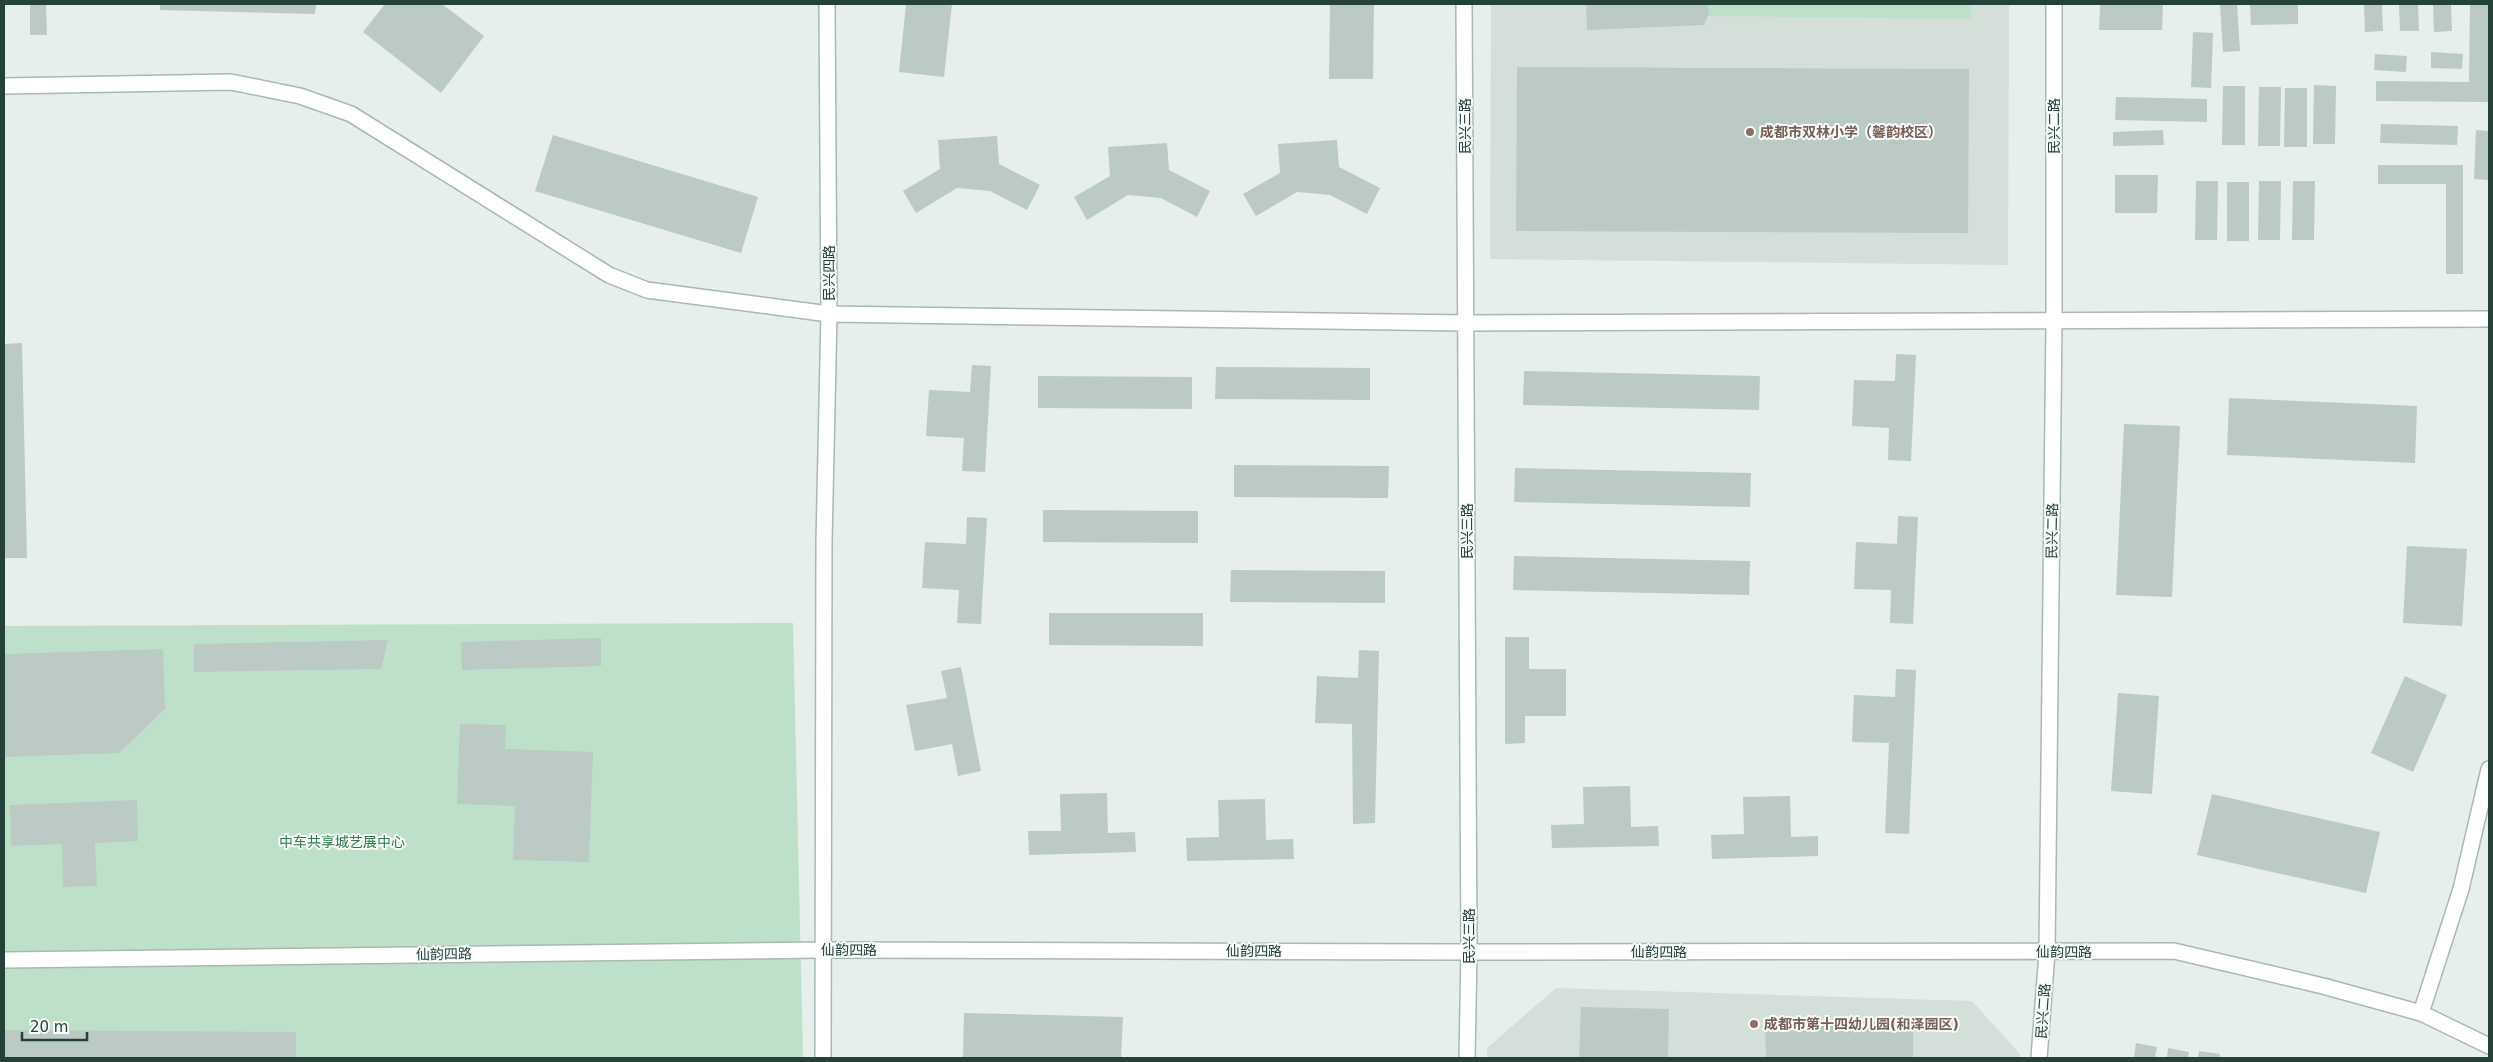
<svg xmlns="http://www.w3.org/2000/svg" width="2493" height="1062" font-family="'DejaVu Sans','Noto Sans SC',sans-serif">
  <rect width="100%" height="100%" fill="#e6efeb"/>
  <path fill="#d4dfda" d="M1491 4H2009L2008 265 1490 259Z
    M1556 988 1972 1001 2020 1054 2019 1058H1487V1048Z"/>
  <path fill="#bfe0c8" d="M1705 4H1971V19L1705 16Z
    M793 623 803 1058H4V626Z"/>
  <path fill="#bbcac4" d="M30 4H46L47 35H30Z
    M160 4H316L315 14 160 10Z
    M385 4H442L484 36 441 93 363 32Z
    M906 4H952L944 77 899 72Z
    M1330 4H1374L1373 79H1329Z
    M1586 4H1708L1709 13 1704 25 1587 30Z
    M2220 4H2237L2240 51 2223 52Z
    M2298 4V24L2251 25 2250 5Z
    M2364 4H2382L2383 31 2365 32Z
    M2399 4H2418L2419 31H2400Z
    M2433 4H2451L2452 31 2434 32Z
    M2470 4H2489L2488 102 2376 101V81L2469 82Z
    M2100 5H2163L2162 30H2099Z
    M2193 32 2213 33 2211 88 2191 87Z
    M2431 52 2463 54 2462 69 2431 68Z
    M2375 54 2407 56 2406 72 2374 70Z
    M1517 67 1969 69 1968 233 1516 231Z
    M2314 85 2336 86 2335 144H2313Z
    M2223 86H2245V145H2222Z
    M2259 87H2281L2280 146H2258Z
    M2285 88H2307V147H2284Z
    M2116 97 2207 99V122L2115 120Z
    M2381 124 2458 126 2457 145 2380 143Z
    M2163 130 2164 145 2113 146V132Z
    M2476 130 2489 131V180L2474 179Z
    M553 135 758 197 741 253 535 191Z
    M997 136 999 164 1040 185 1027 210 990 191 957 188 916 213 903 191 940 169 938 140Z
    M1337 140 1339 167 1380 188 1367 214 1330 195 1297 192 1256 216 1243 194 1280 173 1278 144Z
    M1167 143 1169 170 1210 191 1197 217 1161 198 1128 195 1087 220 1074 197 1110 176 1108 147Z
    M2378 165H2463V274H2446V184H2378Z
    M2115 175H2158L2157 213H2115Z
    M2196 181H2218L2217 240H2195Z
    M2259 181H2281L2280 240H2258Z
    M2293 181H2315L2314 240H2292Z
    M2227 182H2249V241H2227Z
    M22 343 27 558H4V344Z
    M1896 354 1916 355 1911 461 1888 460 1889 428 1852 426 1854 380 1895 381Z
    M972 365 991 366 985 472 962 471 964 438 926 436 929 390 970 392Z
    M1216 367 1370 368V400L1215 399Z
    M1524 371 1760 376 1759 410 1523 405Z
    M1038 376 1192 377V409L1038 408Z
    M2229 398 2417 406 2415 463 2227 455Z
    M2124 424 2180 426 2172 597 2116 595Z
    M1234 465 1389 466 1388 498 1234 497Z
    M1515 468 1751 473 1750 507 1514 502Z
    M1043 510 1198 511V543L1043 542Z
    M1898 516 1918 517 1913 624 1890 623 1891 590 1854 589 1856 542 1897 544Z
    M967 517 987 518 981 624 957 623 959 590 922 588 925 542 966 544Z
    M2407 546 2467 549 2462 626 2403 623Z
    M1514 556 1750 561 1749 595 1513 590Z
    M1231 570 1385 571V603L1230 602Z
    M1049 613H1203V646L1049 645Z
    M1505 637H1529V669H1566V716H1525V743L1505 744Z
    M601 638V666L462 670 461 642Z
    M388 640 381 669 194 672V644Z
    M163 649 165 709 119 753 4 757V654Z
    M1359 650 1379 651 1375 823 1353 824 1352 724 1315 723 1317 676 1358 678Z
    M961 667 981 771 958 776 952 744 915 751 906 705 947 698 941 671Z
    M1896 669 1916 670 1909 834 1885 833 1889 743 1852 742 1854 695 1895 697Z
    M2405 676 2447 695 2413 772 2371 753Z
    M2118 693 2159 696 2152 794 2111 791Z
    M460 724 506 725 505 749 593 752 589 862 513 860 515 806 457 804Z
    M1630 786 1631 827 1658 826 1659 846 1552 848 1551 825 1584 824 1583 787Z
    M1107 793 1108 833 1135 832 1136 852 1029 855 1028 831H1061L1060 794Z
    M2212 794 2380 832 2366 893 2197 855Z
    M1790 796 1791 837 1818 836V856L1712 859 1711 835 1744 834 1743 797Z
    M1265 799 1266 840 1293 839 1294 859 1187 861 1186 838 1219 837 1218 800Z
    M137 800 138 841 95 843 97 886 63 887 62 844 11 846 10 805Z
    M1581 1007 1669 1009 1668 1058H1579Z
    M964 1013 1123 1017 1121 1058H963Z
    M1913 1021V1058H1766L1765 1022Z
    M4 1030 296 1032V1058H4Z
    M2136 1043 2157 1047 2155 1058H2134Z
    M2168 1048 2189 1052 2188 1058H2167Z
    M2199 1051 2220 1054 2219 1058H2198Z"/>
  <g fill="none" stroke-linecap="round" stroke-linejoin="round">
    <defs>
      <path id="minor" d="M1464 4 1469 952 1467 1058
        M4 86 231 82 300 96 351 114 609 275 647 290 829 314 1466 323 2489 319
        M2421 1013 2461 889 2489 769
        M823 1058 824 542 829 314 827 4"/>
      <path id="tertiary" d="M4 960 823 950 1469 952 2174 951 2323 986 2421 1013 2489 1046
        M2039 1058 2047 952 2054 321V4"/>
    </defs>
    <use href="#minor" stroke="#a8b8b2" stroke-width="18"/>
    <use href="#tertiary" stroke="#a8b8b2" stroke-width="18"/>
    <use href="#minor" stroke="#fff" stroke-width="15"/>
    <use href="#tertiary" stroke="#fff" stroke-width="15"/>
  </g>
  <g fill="#8d6e63" stroke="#f7fbf9" stroke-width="2">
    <circle cx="1750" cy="132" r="5"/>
    <circle cx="1754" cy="1024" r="5"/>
  </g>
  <g text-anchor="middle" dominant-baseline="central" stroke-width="4" stroke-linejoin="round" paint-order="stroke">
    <g font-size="14" fill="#24423a" stroke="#f7fbf9">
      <text transform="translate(1465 126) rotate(-90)">民兴三路</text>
      <text transform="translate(2054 126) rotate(-90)">民兴二路</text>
      <text transform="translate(829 273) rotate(-90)">民兴四路</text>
      <text transform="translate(1467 531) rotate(-90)">民兴三路</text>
      <text transform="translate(2052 531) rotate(-89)">民兴二路</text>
      <text transform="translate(1469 936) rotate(-90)">民兴三路</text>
      <text x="849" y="950">仙韵四路</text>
      <text x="1254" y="951">仙韵四路</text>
      <text x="1659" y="952">仙韵四路</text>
      <text x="2064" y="952">仙韵四路</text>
      <text transform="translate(444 954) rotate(-1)">仙韵四路</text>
      <text transform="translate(2043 1011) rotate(-86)">民兴二路</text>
    </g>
    <g font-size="14" font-weight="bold" fill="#785e54" stroke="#f7fbf9" text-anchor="start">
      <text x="1760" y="132">成都市双林小学（馨韵校区）</text>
      <text x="1764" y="1024">成都市第十四幼儿园(和泽园区)</text>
    </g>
    <g font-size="14" fill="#2d7a4b" stroke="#f7fbf9">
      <text x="342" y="842">中车共享城艺展中心</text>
    </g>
  </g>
  <rect width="2493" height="1062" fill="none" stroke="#24423a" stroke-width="10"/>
  <path d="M22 1032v8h65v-8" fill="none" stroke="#24423a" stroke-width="2.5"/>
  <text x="30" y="1032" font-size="15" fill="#24423a" stroke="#f7fbf9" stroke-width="4" paint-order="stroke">20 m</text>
</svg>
